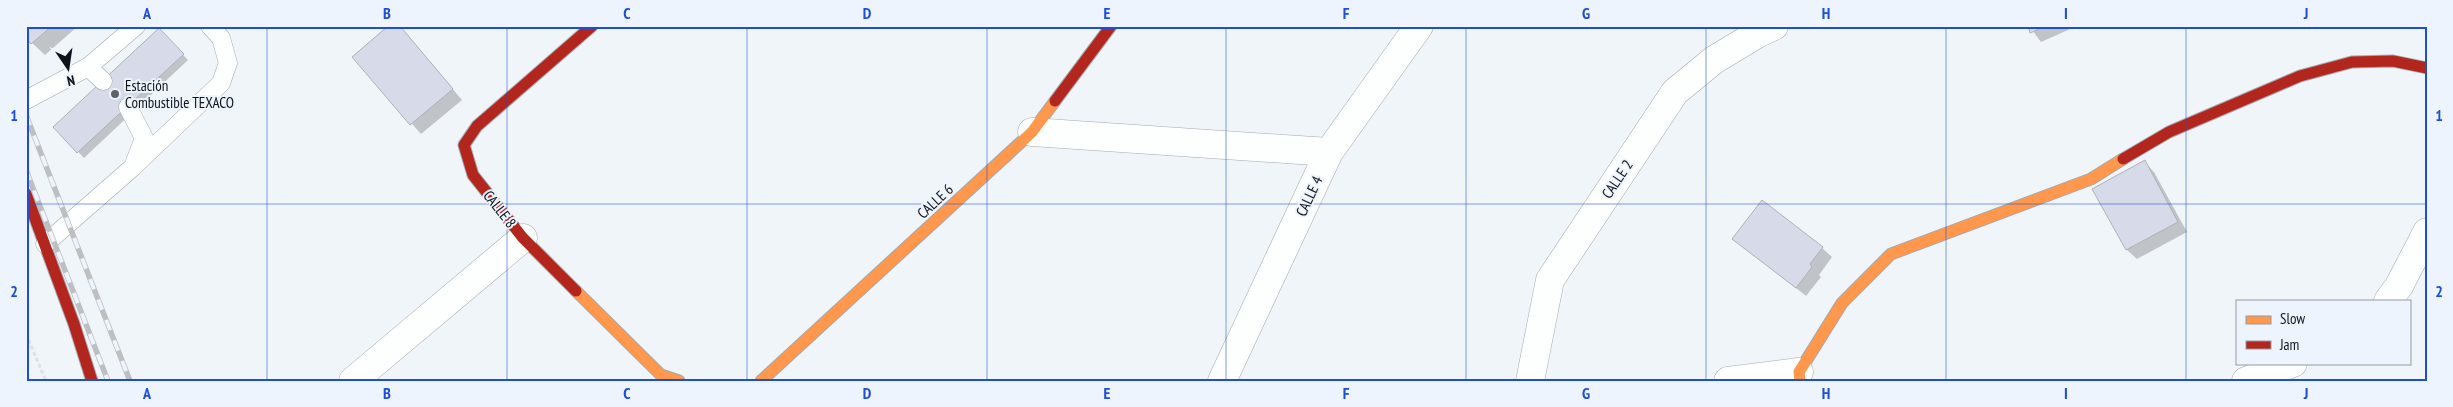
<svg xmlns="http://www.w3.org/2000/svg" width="2453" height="407" font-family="'PT Sans Narrow',sans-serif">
  <rect width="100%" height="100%" fill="#f0f5fa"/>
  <path fill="#0003" d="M26 26H78L45 55 32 43Z
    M2029 26H2077L2041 42Z
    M159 30 188 60 84 158 55 127Z
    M405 32 462 100 421 134 354 57Z
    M2144 162 2154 172 2187 232 2137 259 2127 250 2094 189Z
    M1734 239 1822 248 1832 257 1819 275 1821 277 1806 296Z"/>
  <path fill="#d7dae9" stroke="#aeb1b6" d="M26 26H52L31 44 26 38Z
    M388 26H400L453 89 410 125 352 57Z
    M2028 26H2046L2030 33Z
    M159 28 184 54 77 153 53 127Z
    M2145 160 2178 222 2126 250 2092 189Z
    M1762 200 1823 247 1810 264 1812 267 1796 288 1732 239Z"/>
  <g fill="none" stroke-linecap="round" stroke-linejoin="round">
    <defs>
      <path id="lane" d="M88 67 136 26
        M26 100 88 67 103 81
        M133 167 221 83 228 63 221 38 210 26
        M45 244 133 167 144 138 128 107"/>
      <path id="street" d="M1032 132 1329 152
        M2388 301 2399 286 2427 232
        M353 381 523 238
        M1222 381 1329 152 1419 26
        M1530 381 1550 280 1675 92 1714 60 1757 34 1774 26
        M1728 381 1799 372
        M2246 381 2293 363"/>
      <path id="slow" d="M576 291 661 375 679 381
        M761 381 1032 132 1055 101
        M1800 381 1799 372 1842 303 1891 254 2091 179 2123 159"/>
      <path id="jam" d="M1055 101 1111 26
        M2123 159 2169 132 2300 76 2352 62 2393 61 2427 68
        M26 194 74 324 92 381
        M576 291 523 238 473 175 464 145 477 126 592 26"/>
    </defs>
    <use href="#lane" stroke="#a5a9ae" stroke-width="19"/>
    <use href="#street" stroke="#a5a9ae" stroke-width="29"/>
    <use href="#slow" stroke="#a5a9ae" stroke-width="13"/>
    <use href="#jam" stroke="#a5a9ae" stroke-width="13"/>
    <path stroke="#dfe1e2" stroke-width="3" stroke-dasharray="4 2.5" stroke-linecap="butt" d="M26 334 46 381"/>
    <use href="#lane" stroke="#fdfefe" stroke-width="18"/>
    <use href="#street" stroke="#fdfefe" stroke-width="28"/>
    <use href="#slow" stroke="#ff974d" stroke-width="11"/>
    <use href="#jam" stroke="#b3261e" stroke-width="11"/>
    <defs>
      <path id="rail" d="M26 115 130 381
        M26 170 108 381"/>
    </defs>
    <use href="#rail" stroke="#bdbfc0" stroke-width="5.5"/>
    <use href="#rail" stroke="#edf4fd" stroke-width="4" stroke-dasharray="11" stroke-linecap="butt"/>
  </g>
  <path fill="none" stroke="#1d4ed8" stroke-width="1" stroke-opacity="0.55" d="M267 26V381M507 26V381M747 26V381M987 26V381M1226 26V381M1466 26V381M1706 26V381M1946 26V381M2186 26V381M26 204H2427"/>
  <circle fill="#5e6267" stroke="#edf4fd" stroke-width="2" cx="115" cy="94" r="5"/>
  <g text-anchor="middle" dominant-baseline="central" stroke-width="4" stroke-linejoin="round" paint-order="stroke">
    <g font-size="15" fill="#101318" stroke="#edf4fd" text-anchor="start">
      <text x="125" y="85">Estación<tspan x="125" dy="17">Combustible TEXACO</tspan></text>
    </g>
    <g font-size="15" fill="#101318" stroke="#edf4fd">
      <text transform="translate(1617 179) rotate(-56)">CALLE 2</text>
      <text transform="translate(1309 196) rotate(-65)">CALLE 4</text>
      <text transform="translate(935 201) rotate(-43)">CALLE 6</text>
      <text transform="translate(500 209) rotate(52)">CALLE 8</text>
    </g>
  </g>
  <rect width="2453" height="407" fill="none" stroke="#edf4fd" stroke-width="55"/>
  <rect x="2236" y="300" width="175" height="65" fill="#edf4fd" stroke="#959aa1"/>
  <rect x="2246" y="316" width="25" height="8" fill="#ff974d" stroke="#959aa1"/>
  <text x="2280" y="324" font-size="15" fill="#101318">Slow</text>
  <rect x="2246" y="341" width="25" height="8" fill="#b3261e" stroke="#959aa1"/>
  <text x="2280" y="350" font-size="15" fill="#101318">Jam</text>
  <g transform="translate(68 68) rotate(167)" stroke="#edf4fd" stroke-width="4" paint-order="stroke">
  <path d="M0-4L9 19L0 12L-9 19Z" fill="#101318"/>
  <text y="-8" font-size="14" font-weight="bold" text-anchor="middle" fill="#101318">N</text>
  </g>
  <rect x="28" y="28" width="2398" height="352" fill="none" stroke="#1d4ed8" stroke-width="2"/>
  <g font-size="16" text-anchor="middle" font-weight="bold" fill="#1d4ed8">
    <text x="147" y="19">A</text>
    <text x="387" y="19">B</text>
    <text x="627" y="19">C</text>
    <text x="867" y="19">D</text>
    <text x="1107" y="19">E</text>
    <text x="1346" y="19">F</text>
    <text x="1586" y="19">G</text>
    <text x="1826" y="19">H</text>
    <text x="2066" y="19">I</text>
    <text x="2306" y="19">J</text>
    <text x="14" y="121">1</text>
    <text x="2439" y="121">1</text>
    <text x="14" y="297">2</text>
    <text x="2439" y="297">2</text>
    <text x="147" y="399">A</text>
    <text x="387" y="399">B</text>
    <text x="627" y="399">C</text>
    <text x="867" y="399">D</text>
    <text x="1107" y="399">E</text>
    <text x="1346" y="399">F</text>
    <text x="1586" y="399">G</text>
    <text x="1826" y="399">H</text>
    <text x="2066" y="399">I</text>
    <text x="2306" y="399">J</text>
  </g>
</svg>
